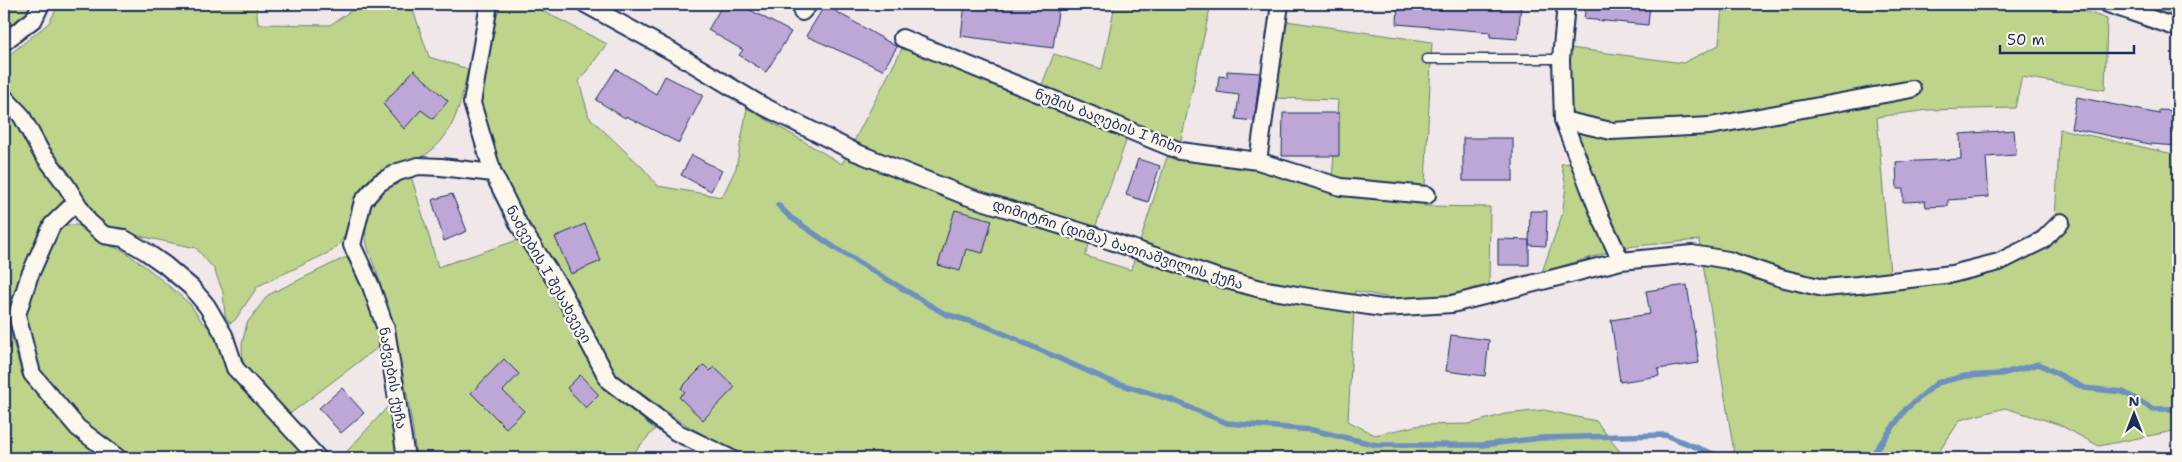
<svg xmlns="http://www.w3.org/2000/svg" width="2182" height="462" font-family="'Shantell Sans','Noto Sans Georgian',sans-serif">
  <rect width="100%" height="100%" fill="#efe7e8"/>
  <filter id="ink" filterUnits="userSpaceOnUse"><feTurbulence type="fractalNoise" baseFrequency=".02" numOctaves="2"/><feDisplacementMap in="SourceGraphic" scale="10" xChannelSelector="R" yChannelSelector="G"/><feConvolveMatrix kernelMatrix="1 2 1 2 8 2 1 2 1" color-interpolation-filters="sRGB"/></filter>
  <g filter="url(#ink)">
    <path fill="#bed48a" stroke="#6c8274" d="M4 4H41L4 42Z
      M59 4H256L258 24 330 25 361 4H411L429 57 468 69C460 105 454 141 418 159 393 171 383 161 362 187 345 208 354 234 332 251L258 286 235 320 230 323 225 316 223 292 214 269 196 248 106 229 99 224 45 149 30 113 4 85V59L49 23Z
      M499 4H529L607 44 579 81 589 117 643 168 658 186 722 197 736 168 747 108 842 164 904 45 1128 136 1085 256 1131 270 1167 157 1258 170 1331 193 1338 100 1274 98 1286 21 1432 42 1424 206 1490 207 1489 285 1445 296 1391 298 1355 291 1348 421 1375 435 1420 425 1469 424 1505 414 1544 410 1596 421 1625 458H749L735 453 680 421 616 375 567 282 524 218 501 171 480 98Z
      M1115 4H1211L1180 145 1041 87 1054 54 1102 69Z
      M1722 4H2064L2107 19 2105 90 2022 77 2015 108 1928 110 1877 117 1890 274 1953 268 2000 256 2055 220 2060 129 2178 155V430L2099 446 2058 424 2005 408 1960 420 1935 458H1718L1734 452 1699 240 1625 247 1542 272 1562 215 1566 186 1561 164 1584 162 1570 116V48L1683 63 1719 45Z
      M2125 4H2178V24Z
      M4 104 69 200 47 219 5 313 22 375 70 431 107 458H4Z
      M411 176 438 267 518 240 555 291 608 392 655 429 629 458H416C412 409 400 359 388 312 385 302 383 291 380 282 372 256 361 244 368 216 373 195 392 183 411 176Z
      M66 225H78L102 243 124 251 151 271 190 304 202 322 217 334 309 458H129L85 425 37 370 23 316 35 277 57 234Z
      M344 258H353L374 311 381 345 287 416 243 369 242 344 247 323 268 295Z
      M392 402 399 458H341Z"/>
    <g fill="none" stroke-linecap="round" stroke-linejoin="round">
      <path stroke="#6d90be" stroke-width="5.5" d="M778 205 790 217 838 250 945 314 986 326 1110 381 1172 400 1227 423 1312 430 1377 445H1482L1541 438 1665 435 1724 458
        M1870 458 1906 409 1937 383 1965 376 2001 374 2039 364 2084 388 2123 392 2153 409H2178"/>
    </g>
    <path fill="#bda7d6" stroke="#1b2f5e" d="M723 4H739L791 32 766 72 739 55 743 50 708 30Z
      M965 4H1059L1053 48 961 36Z
      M1398 4H1521L1518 39 1490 37V32L1397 24Z
      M1586 4H1650L1648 25 1584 19Z
      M825 5 897 47 883 70 806 36Z
      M616 69 656 94 665 76 703 95 679 143 626 116 625 118 596 100Z
      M414 70 448 101 433 119 421 110 404 129 383 104Z
      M1227 71 1260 73 1254 121 1236 119 1239 95 1217 92 1219 76 1227 77Z
      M2077 97 2159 114V110L2178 111V146L2150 144 2071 128Z
      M1283 113H1339V156H1282Z
      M2014 130 2016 155 1986 157 1989 197 1948 200V206L1926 207 1925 201 1903 202V189H1897L1896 162 1961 159 1960 134Z
      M1463 138H1513V181H1463Z
      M692 155 722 171 711 191 681 175Z
      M1138 159 1160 166 1148 202 1126 195Z
      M452 194 467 231 444 241 432 200Z
      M955 210 992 220 983 253 966 249 960 271 938 265Z
      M1530 211H1547L1546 246 1529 245Z
      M585 224 601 261 571 274 555 237Z
      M1498 239 1529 240V265H1498Z
      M1687 285 1699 363 1658 369 1659 376 1620 382 1611 320 1650 314 1646 291Z
      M1451 335 1489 340 1485 376 1446 371Z
      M504 359 519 374 503 391 524 411 506 428 471 393Z
      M704 365 710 371 714 367 735 387 703 420 679 397 685 392 681 388Z
      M580 375 599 395 586 408 567 388Z
      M342 388 364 413 341 433 319 408Z"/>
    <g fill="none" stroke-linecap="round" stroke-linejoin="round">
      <defs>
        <path id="lane" d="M1427 59H1561"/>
        <path id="street" d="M489 4 472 103 493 173 519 225 561 289 609 381 676 432 730 458
          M585 4 673 52 763 106 855 152 966 196 1111 241 1216 277 1261 289 1309 297 1382 308 1452 304 1621 261 1692 254 1728 260 1781 278 1823 288 1858 285 1952 274 1999 262 2043 240 2061 222
          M1566 4 1561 59 1563 120 1601 218 1621 261
          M2108 4 2178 28
          M802 12 809 4
          M902 38 1180 151 1258 161 1280 4
          M4 42 34 19 41 4
          M4 97 21 115 40 150 66 185 88 221 104 235 123 238 145 251 165 265 191 287 207 306 224 335 235 368 318 458
          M1563 120 1611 131 1710 126 1912 89
          M1258 161 1341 187 1427 195
          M76 202 52 225 29 277 17 315 32 374 78 428 118 458
          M406 458 386 329 371 286 352 245 363 201 379 183 398 172 418 166 441 167 493 173"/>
      </defs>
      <use href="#lane" stroke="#1b2f5e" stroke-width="11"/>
      <use href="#street" stroke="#1b2f5e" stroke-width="20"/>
      <use href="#lane" stroke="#fbf7ec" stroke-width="8"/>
      <use href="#street" stroke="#fbf7ec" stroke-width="16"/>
    </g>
  </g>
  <g text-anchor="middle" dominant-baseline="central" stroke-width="4.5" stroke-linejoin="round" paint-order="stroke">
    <g font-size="14" fill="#1b2f5e" stroke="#fbf7ec">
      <text transform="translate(1109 121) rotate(21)">ნუშის ბაღების I ჩიხი</text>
      <text transform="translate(1118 244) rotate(18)">დიმიტრი (დიმა) ბათიაშვილის ქუჩა</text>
      <text transform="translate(549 274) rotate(60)">ნაძვების I შესახვევი</text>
      <text transform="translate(393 378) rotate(80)">ნაძვების ქუჩა</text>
    </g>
  </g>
  <rect width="2182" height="462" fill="none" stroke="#fbf7ec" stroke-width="20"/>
  <rect x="10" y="10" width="2162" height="442" fill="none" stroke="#1b2f5e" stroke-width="2" filter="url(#ink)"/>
  <g transform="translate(2134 414)" stroke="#fbf7ec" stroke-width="4" paint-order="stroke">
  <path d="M0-4L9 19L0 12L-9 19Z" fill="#1b2f5e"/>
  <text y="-8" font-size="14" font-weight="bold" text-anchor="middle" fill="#1b2f5e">N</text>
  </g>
  <path d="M2000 45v8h134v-8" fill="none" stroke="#1b2f5e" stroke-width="2.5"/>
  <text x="2007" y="45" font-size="15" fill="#1b2f5e" stroke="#fbf7ec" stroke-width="4" paint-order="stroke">50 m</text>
</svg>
